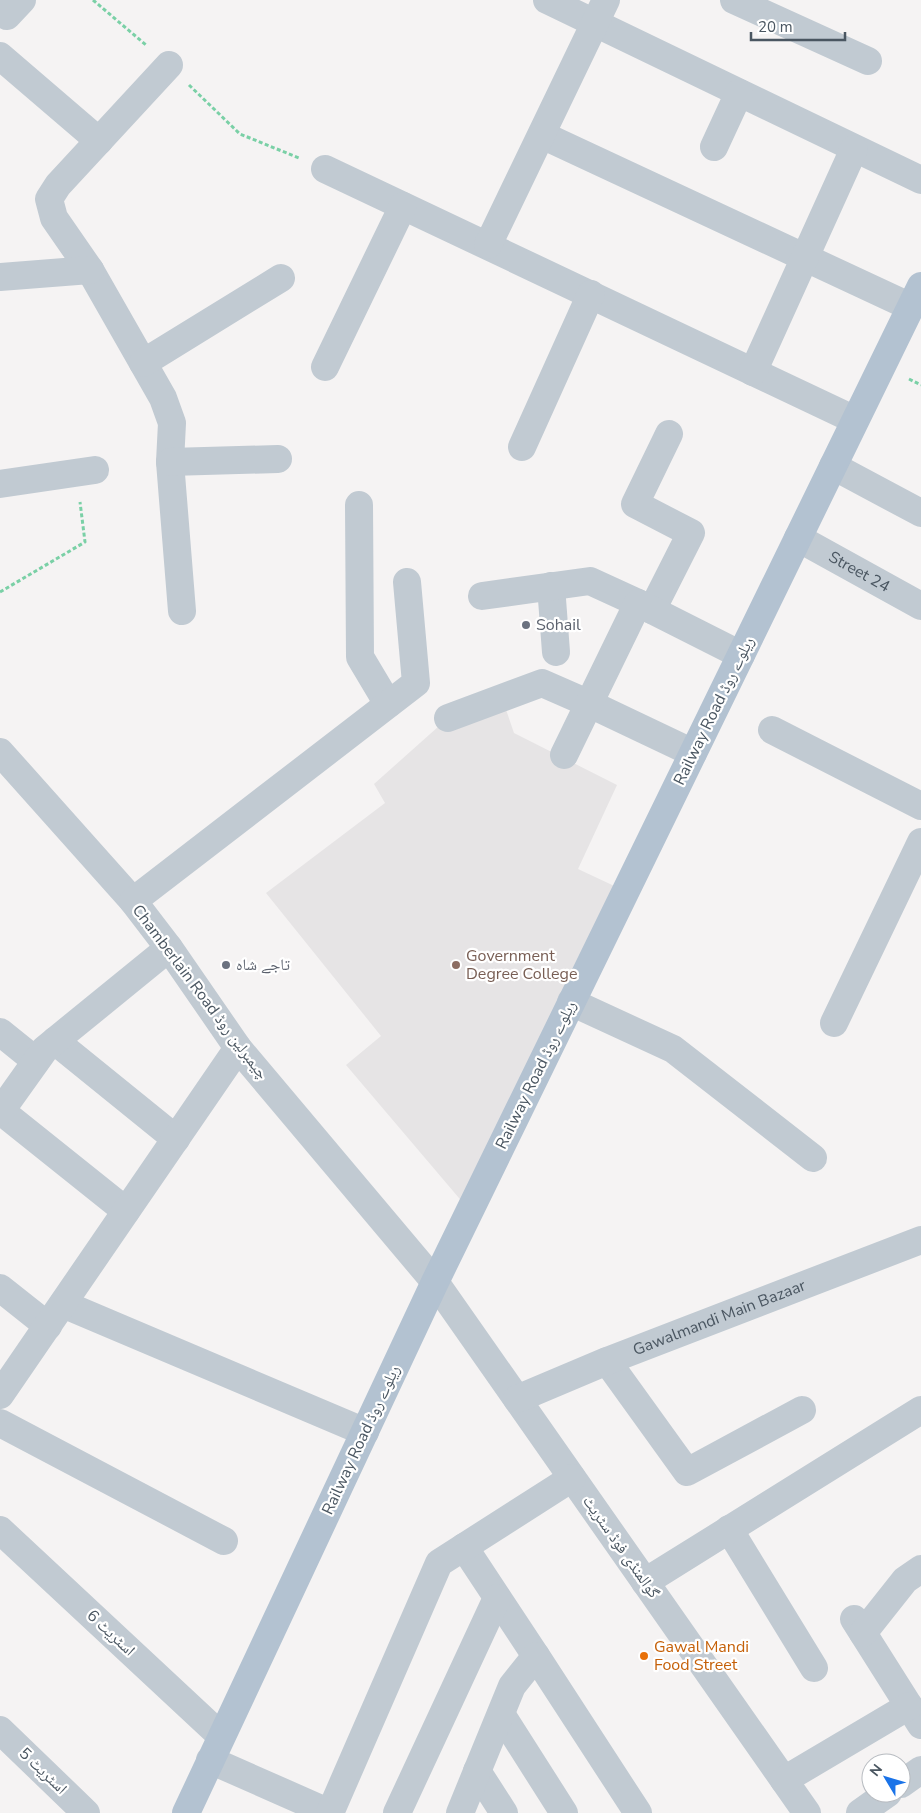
<svg xmlns="http://www.w3.org/2000/svg" width="921" height="1813" font-family="'Nunito Sans','Noto Naskh Arabic',sans-serif">
  <rect width="100%" height="100%" fill="#f5f3f3"/>
  <path fill="#e6e4e5" d="M502 698 514 733 617 785 578 869 625 891 470 1211 346 1065 381 1036 266 893 385 803 374 784 448 718Z"/>
  <g fill="none" stroke-linecap="round" stroke-linejoin="round">
    <path stroke="#7ad0a6" stroke-width="3" stroke-dasharray="4 2.5" stroke-linecap="butt" d="M93 0 146 45
      M189 85 240 134 299 158
      M909 379 921 385
      M0 592 85 542 80 502"/>
    <g stroke="#c1cad2" stroke-width="28">
      <path d="M547 0 921 180"/>
      <path d="M734 0 868 61"/>
      <path d="M0 10 7 16 22 0"/>
      <path d="M0 56 99 141"/>
      <path d="M169 65 58 185 49 199 54 218 90 270 163 398 172 423 170 462 182 611"/>
      <path d="M542 135 911 307"/>
      <path d="M714 147 739 93"/>
      <path d="M325 169 855 420"/>
      <path d="M488 245 606 0"/>
      <path d="M0 277 90 270"/>
      <path d="M143 363 281 278"/>
      <path d="M325 367 403 206"/>
      <path d="M753 372 854 149"/>
      <path d="M522 447 591 294"/>
      <path d="M170 462 278 459"/>
      <path d="M833 466 921 513"/>
      <path d="M0 484 95 470"/>
      <path d="M359 505 360 657 388 704"/>
      <path id="s1" d="M798 538 921 606"/>
      <path d="M551 586 556 652"/>
      <path d="M482 596 590 581 638 603"/>
      <path d="M652 610 691 533 635 504 669 434"/>
      <path d="M448 718 542 683 590 704 693 753"/>
      <path d="M772 730 921 806"/>
      <path d="M0 752 133 901 169 948 238 1048 435 1282 807 1813"/>
      <path d="M564 755 638 603 741 655"/>
      <path d="M133 901 416 683 407 582"/>
      <path d="M571 1002 673 1049 813 1158"/>
      <path d="M834 1023 921 842"/>
      <path d="M0 1032 36 1061"/>
      <path d="M55 1041 176 1139"/>
      <path d="M1 1111 126 1211"/>
      <path d="M0 1112 45 1049 169 948"/>
      <path d="M0 1288 48 1326"/>
      <path d="M63 1304 365 1432"/>
      <path d="M607 1361 687 1472 802 1410"/>
      <path d="M0 1395 238 1048"/>
      <path id="s2" d="M517 1399 607 1361 921 1240"/>
      <path d="M0 1423 224 1541"/>
      <path d="M729 1529 814 1668"/>
      <path d="M0 1530 221 1736"/>
      <path d="M464 1547 536 1656"/>
      <path d="M645 1582 921 1410"/>
      <path d="M854 1619 921 1725"/>
      <path d="M863 1633 905 1580 921 1569"/>
      <path d="M501 1714 564 1813"/>
      <path d="M0 1730 86 1813"/>
      <path d="M210 1760 330 1813"/>
      <path d="M477 1771 504 1813"/>
      <path d="M784 1780 909 1706"/>
      <path d="M901 1784 921 1770"/>
      <path d="M330 1813 439 1563 572 1478"/>
      <path d="M397 1813 497 1598"/>
      <path d="M460 1813 512 1686 536 1656 638 1813"/>
      <path d="M860 1813 888 1793"/>
    </g>
    <path stroke="#b3c2d1" stroke-width="28" d="M186 1813 435 1282 921 286"/>
  </g>
  <g fill="#6b7280" stroke="#fff" stroke-width="2">
    <circle cx="526" cy="625" r="5"/>
    <circle cx="226" cy="965" r="5"/>
  </g>
  <circle fill="#8d6e63" stroke="#fff" stroke-width="2" cx="456" cy="965" r="5"/>
  <circle fill="#e8710a" stroke="#fff" stroke-width="2" cx="644" cy="1656" r="5"/>
  <g text-anchor="middle" dominant-baseline="central" stroke-width="4.5" stroke-linejoin="round" paint-order="stroke">
    <g font-size="16" fill="#4a5661" stroke="#fff">
      <text stroke="none"><textPath href="#s1" startOffset="70">Street 24</textPath></text>
      <text transform="translate(714 711) rotate(-64)">Railway Road ریلوے روڈ</text>
      <text transform="translate(200 992) rotate(53)">Chamberlain Road چیمبرلین روڈ</text>
      <text transform="translate(536 1075) rotate(-64)">Railway Road ریلوے روڈ</text>
      <text stroke="none"><textPath href="#s2" startOffset="218">Gawalmandi Main Bazaar</textPath></text>
      <text transform="translate(361 1440) rotate(-65)">Railway Road ریلوے روڈ</text>
      <text transform="translate(621 1547) rotate(55)">گوالمنڈی فوڈ سٹریٹ</text>
      <text transform="translate(111 1633) rotate(43)">اسٹریٹ 6</text>
      <text transform="translate(43 1771) rotate(44)">اسٹریٹ 5</text>
    </g>
    <g font-size="16" fill="#5b616d" stroke="#fff" text-anchor="start">
      <text x="536" y="625">Sohail</text>
      <text x="236" y="965">تاجے شاہ</text>
    </g>
    <g font-size="16" fill="#785e54" stroke="#fff" text-anchor="start">
      <text x="466" y="956">Government<tspan x="466" dy="18">Degree College</tspan></text>
    </g>
    <g font-size="16" fill="#c56008" stroke="#fff" text-anchor="start">
      <text x="654" y="1647">Gawal Mandi<tspan x="654" dy="18">Food Street</tspan></text>
    </g>
  </g>
  <g transform="translate(886 1778) rotate(308)"><circle r="24" fill="#ffffff" stroke="#b7bbc0"/>
  <path d="M0-4L9 19L0 12L-9 19Z" fill="#1a73e8"/>
  <text y="-8" font-size="14" font-weight="bold" text-anchor="middle" fill="#4a5661">N</text>
  </g>
  <path d="M751 32v8h94v-8" fill="none" stroke="#4a5661" stroke-width="2.5"/>
  <text x="758" y="32" font-size="15" fill="#4a5661" stroke="#ffffff" stroke-width="4" paint-order="stroke">20 m</text>
</svg>
